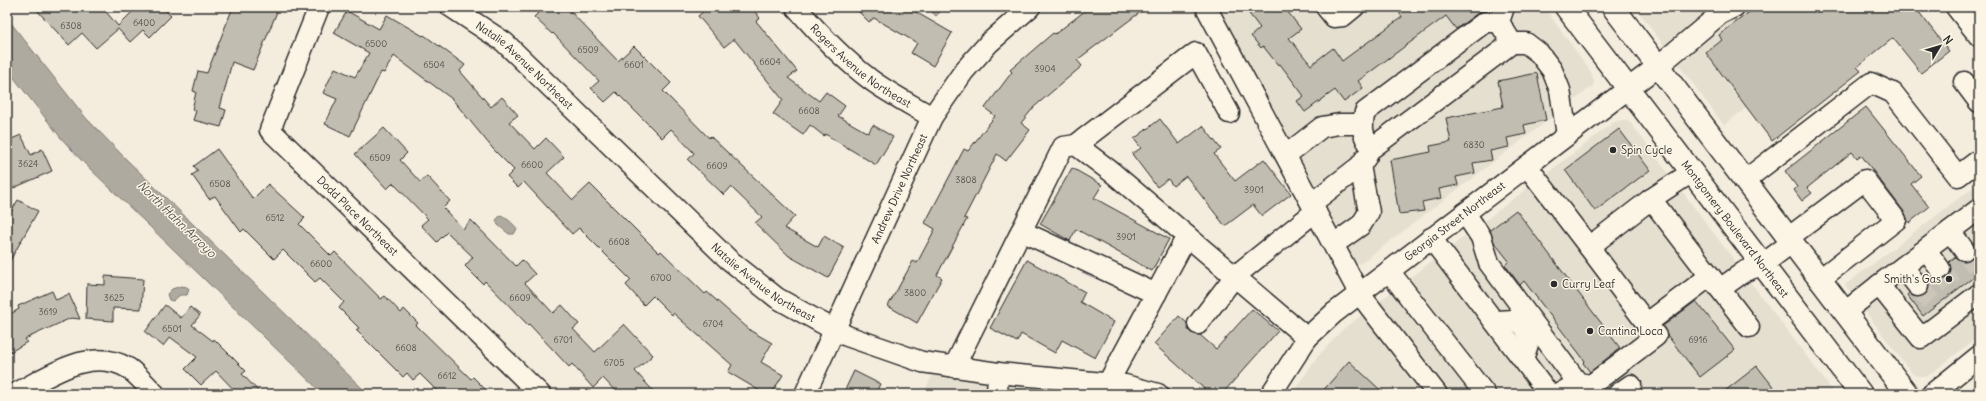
<svg xmlns="http://www.w3.org/2000/svg" width="1986" height="401" font-family="Delius,sans-serif">
  <rect width="100%" height="100%" fill="#f4edde"/>
  <filter id="ink" filterUnits="userSpaceOnUse"><feTurbulence type="fractalNoise" baseFrequency=".025" numOctaves="2"/><feDisplacementMap in="SourceGraphic" scale="8" xChannelSelector="R" yChannelSelector="G"/><feConvolveMatrix kernelMatrix="1 2 1 2 8 2 1 2 1" color-interpolation-filters="sRGB"/></filter>
  <g filter="url(#ink)">
    <path fill="#e5dfd0" d="M1214 7H1544L1591 72 1594 81 1593 86 1360 264 1352 259 1304 177Z
      M1635 7H1878L1724 125Z
      M1622 120 1629 121 1835 394H1292L1315 360 1342 330 1614 122Z
      M1979 183V336L1928 376H1916L1912 373 1845 285Z
      M932 376 1084 394H923Z"/>
    <path fill="#afaaa0" stroke="#7a7771" d="M926 7H942L944 8 936 16Z
      M7 18 86 118 128 161 368 394H323L83 162 61 138 7 69Z
      M500 216C505 216 514 224 517 229L514 234H509L498 225 496 220Z
      M181 286 187 287 189 289 187 295H180L173 301 169 300 167 294 172 289Z"/>
    <path fill="#c2bdb1" stroke="#2b2b2b" d="M34 7H102L118 26 137 7H162L171 16 150 37 143 30 130 42 118 29 96 48 82 33 69 45Z
      M233 7H279L253 70 232 62 220 108 226 110 221 127 193 120 196 111 192 110 196 92 193 91 198 71 207 73Z
      M544 7H566L618 61 634 46 671 83 663 91 709 138 710 136 795 216 784 228 818 247 824 236 844 248 828 278 789 256 755 223 762 217 731 187 724 195 688 160 694 153 671 129 662 138 616 92 605 102 591 88 599 81 553 33 552 34 534 17Z
      M708 7H751L760 18 756 21 797 71 788 78 819 101 826 92 845 106 838 116 868 133 873 125 893 137 876 165 825 134 824 136 810 125 803 135 773 114 783 100 734 39 724 47 698 16Z
      M854 7H907L952 33 933 66 911 53 917 43 874 18 869 22Z
      M1090 7H1147L1077 60 1082 66 1034 107 1021 123 1030 130 1006 161 997 154 964 218 967 219 937 275 942 278 917 323 888 306 913 261 917 263 935 229 925 223 964 149 968 151 995 116 985 108 1012 72 1010 70 1053 33 1055 34Z
      M1244 7H1284L1301 29 1289 38 1311 65 1333 48 1342 61 1402 17 1399 12 1406 7H1486L1456 29 1446 16 1358 81 1363 88 1344 102 1335 90 1305 112 1297 101 1304 96 1280 64 1278 65 1263 46 1261 48 1251 36 1260 28Z
      M1756 7H1915L1949 51 1921 73 1893 38 1857 67 1861 71 1772 141 1706 53 1722 40 1719 35Z
      M347 11 379 29 387 15 423 36 424 35 465 65 460 71 491 107 502 97 518 115 509 122 535 149 546 138 564 157 547 173 573 200 590 184 659 253 661 251 705 294 707 292 751 331 772 343 761 362 783 375 771 394H765L728 372 732 365 673 313 672 315 653 296 644 305 626 285 631 280 579 228 572 234 524 182 518 188 507 177 514 170 494 150 452 99 394 56 384 73 381 72 350 136 325 124 337 99 323 93 335 68 355 77 369 53 334 33Z
      M1537 73 1546 120 1524 125 1526 134 1507 138 1509 147 1490 151 1492 160 1473 163 1475 173 1456 177 1458 185 1439 189 1441 198 1422 202 1424 211 1399 214 1390 160 1431 152 1430 146 1451 142 1446 118 1503 107 1498 81Z
      M1866 107 1921 176 1911 184 1929 207 1909 223 1905 213 1861 155 1857 158 1852 152 1807 188 1812 193 1802 201 1794 190 1797 187 1785 171Z
      M1160 119 1179 144 1203 126 1221 149 1214 154 1235 181 1264 159 1291 194 1262 216 1253 205 1225 226 1186 176 1173 186 1168 179 1157 187 1132 154 1141 148 1134 139Z
      M384 128 407 153 400 160 420 182 427 176 450 201 443 208 463 229 471 220 516 266 522 260 535 274 525 283 553 313 562 305 579 324 573 329 595 352 624 324 653 355 635 371 656 394H618L603 378 593 388 572 364 569 367 529 324 528 325 485 281 483 284 465 266 473 257 447 232 437 242 421 225 428 219 393 183 387 189 355 154Z
      M1619 129 1650 170 1595 211 1565 170Z
      M21 135 31 155 42 149 52 171 7 191V141Z
      M217 149 253 199 268 184 305 218 299 224 331 256 335 252 381 299 385 296 401 313 404 309 418 323 416 325 471 379 473 377 490 394H440L420 374 413 380 407 373 403 377 356 330 359 328 339 308 344 302 320 278 315 282 283 250 274 259 244 229 241 232 215 196 209 199 192 175 198 171 194 166Z
      M1072 168 1102 185 1094 198 1169 239 1152 271 1076 229 1070 241 1040 224Z
      M18 200 38 211 7 266V218Z
      M1516 210 1620 348 1590 372 1583 363 1585 361 1524 281 1520 285 1505 265 1509 261 1494 242 1490 230Z
      M1979 239V273L1923 316 1907 295 1909 293 1913 296 1919 297 1925 295 1929 290V284L1927 279 1931 276 1936 280H1941L1947 278 1951 268 1949 262 1955 257 1965 261 1971 259 1975 249 1973 243Z
      M1027 260 1085 292 1080 302 1114 322 1095 358 1062 340 1055 353 1021 334 1017 342 990 328Z
      M105 276 143 279 141 309 113 308V321L86 319 87 284 105 285Z
      M52 291 56 300 69 294 80 319 71 318 25 339 27 342 7 354V316L19 309 18 306Z
      M1696 301 1735 350 1700 377 1667 335 1663 326Z
      M165 305 181 318 190 307 200 315 192 325 213 341 214 339 246 371 242 374 261 394H238L216 371 201 385 185 369 197 357 170 337 163 346 145 332Z
      M1252 309 1278 331 1222 394H1210L1154 344 1179 316 1187 323 1191 333 1200 335 1216 349Z
      M1349 361 1376 386 1385 394H1320Z
      M1757 366 1775 389 1768 394H1721Z
      M854 371 880 384 875 394H843Z"/>
    <g fill="none" stroke-linecap="round" stroke-linejoin="round">
      <path stroke="#ccc6ba" stroke-width="20" stroke-dasharray="20 10" stroke-linecap="butt" d="M1964 250 1979 270
        M1940 269 1956 291
        M1918 286 1935 307"/>
      <defs>
        <g id="minor">
          <path id="s1" d="M319 7 270 130 540 394"/>
          <path id="s2" d="M451 7 504 42 728 259 777 298 820 322 847 336 922 362 998 373 1125 385 1158 394"/>
          <path id="s3" d="M796 7C819 34 843 59 871 80 890 94 912 105 932 117"/>
          <path d="M1206 7 1359 293 1437 394"/>
          <path d="M1326 7 1334 17 1343 16 1354 7"/>
          <path d="M1504 7 1499 22 1512 43H1526L1539 53 1552 70 1560 90 1567 135"/>
          <path d="M1956 7 1979 36"/>
          <path d="M1499 22H1485L1365 112C1361 127 1362 136 1372 148L1512 43"/>
          <path d="M1964 82 1979 102"/>
          <path d="M1076 145 1196 53 1229 113"/>
          <path d="M1286 155 1322 127 1339 124H1361"/>
          <path d="M1527 166 1589 247 1651 199 1692 172"/>
          <path d="M1744 181 1871 83 1893 93 1958 176 1979 160"/>
          <path d="M1651 199 1720 289 1745 271 1762 265 1791 243"/>
          <path d="M1312 203 1360 166 1367 156"/>
          <path d="M1465 213 1481 237 1489 263 1578 383 1559 394"/>
          <path d="M1021 231 1156 294"/>
          <path d="M1950 231 1964 250"/>
          <path d="M1431 238 1549 394"/>
          <path d="M1788 238 1865 180 1896 220 1819 280"/>
          <path d="M1334 244 1361 225 1369 212 1360 166"/>
          <path d="M1926 250 1940 269"/>
          <path d="M1903 267 1918 286"/>
          <path d="M1389 271 1485 394"/>
          <path d="M1879 285 1979 209"/>
          <path d="M1720 289 1749 327"/>
          <path d="M1845 312 1879 285 1921 338 1979 294"/>
          <path d="M1494 321 1516 320 1523 326 1530 338 1523 359"/>
          <path d="M1198 324 1235 276 1316 211"/>
          <path d="M1646 324 1710 276"/>
          <path d="M954 367 1063 147 1076 145 1113 173 1307 338"/>
          <path d="M1108 383 1187 236"/>
          <path d="M1578 383 1591 385 1656 336 1589 247"/>
          <path d="M14 394C47 378 90 345 128 368 138 375 147 386 155 394"/>
          <path id="s4" d="M805 394 932 117 964 71 989 43 1030 7"/>
          <path d="M997 394 998 373"/>
          <path id="s5" d="M1271 394 1307 338 1334 313 1658 66 1720 14 1734 7"/>
          <path d="M1618 394 1631 385"/>
          <path d="M1932 394 1979 356"/>
        </g>
        <g id="major">
          <path id="s6" d="M1566 7 1861 394"/>
          <path d="M1613 7 1907 394"/>
        </g>
      </defs>
      <use href="#minor" stroke="#2b2b2b" stroke-width="23"/>
      <use href="#major" stroke="#2b2b2b" stroke-width="25"/>
      <use href="#minor" stroke="#fcf5e5" stroke-width="20"/>
      <use href="#major" stroke="#fcf5e5" stroke-width="22"/>
    </g>
  </g>
  <g fill="#2b2b2b" stroke="#fcf5e5" stroke-width="1.5">
    <circle cx="1613" cy="150" r="4"/>
    <circle cx="1949" cy="279" r="4"/>
    <circle cx="1554" cy="284" r="4"/>
    <circle cx="1590" cy="331" r="4"/>
  </g>
  <g text-anchor="middle" dominant-baseline="central" stroke-width="3" stroke-linejoin="round" paint-order="stroke">
    <g font-size="9" fill="#51504c">
      <text x="144" y="22">6400</text>
      <text x="71" y="25">6308</text>
      <text x="376" y="43">6500</text>
      <text x="588" y="49">6509</text>
      <text x="770" y="61">6604</text>
      <text x="434" y="64">6504</text>
      <text x="634" y="64">6601</text>
      <text x="1045" y="68">3904</text>
      <text x="809" y="110">6608</text>
      <text x="1474" y="144">6830</text>
      <text x="380" y="157">6509</text>
      <text x="28" y="163">3624</text>
      <text x="532" y="164">6600</text>
      <text x="717" y="165">6609</text>
      <text x="966" y="179">3808</text>
      <text x="220" y="183">6508</text>
      <text x="1254" y="189">3901</text>
      <text x="275" y="217">6512</text>
      <text x="1126" y="236">3901</text>
      <text x="619" y="241">6608</text>
      <text x="321" y="263">6600</text>
      <text x="661" y="277">6700</text>
      <text x="915" y="292">3800</text>
      <text x="114" y="297">3625</text>
      <text x="520" y="297">6609</text>
      <text x="48" y="311">3619</text>
      <text x="713" y="323">6704</text>
      <text x="172" y="328">6501</text>
      <text x="563" y="339">6701</text>
      <text x="1698" y="339">6916</text>
      <text x="406" y="347">6608</text>
      <text x="614" y="362">6705</text>
      <text x="447" y="375">6612</text>
    </g>
    <g font-size="11" fill="#2b2b2b" stroke="#fcf5e5">
      <text stroke="none"><textPath href="#s3" startOffset="88">Rogers Avenue Northeast</textPath></text>
      <text stroke="none"><textPath href="#s2" startOffset="94">Natalie Avenue Northeast</textPath></text>
      <text stroke="none"><textPath href="#s4" startOffset="226">Andrew Drive Northeast</textPath></text>
      <text stroke="none"><textPath href="#s1" startOffset="255">Dodd Place Northeast</textPath></text>
      <text stroke="none"><textPath href="#s5" startOffset="255">Georgia Street Northeast</textPath></text>
      <text stroke="none"><textPath href="#s6" startOffset="279">Montgomery Boulevard Northeast</textPath></text>
      <text stroke="none"><textPath href="#s2" startOffset="418">Natalie Avenue Northeast</textPath></text>
    </g>
    <g font-size="11" fill="#2b2b2b" stroke="#fcf5e5" text-anchor="start">
      <text x="1621" y="150">Spin Cycle</text>
      <text x="1941" y="279" text-anchor="end">Smith's Gas</text>
      <text x="1562" y="284">Curry Leaf</text>
      <text x="1598" y="331">Cantina Loca</text>
    </g>
    <g font-size="12" font-style="italic" fill="#595754" stroke="#fcf5e5">
      <text transform="translate(177 219) rotate(44)">North Hahn Arroyo</text>
    </g>
  </g>
  <rect width="1986" height="401" fill="none" stroke="#fcf5e5" stroke-width="24"/>
  <rect x="12" y="12" width="1962" height="377" fill="none" stroke="#2b2b2b" stroke-width="1.5" filter="url(#ink)"/>
  <g transform="translate(1940 46) rotate(52)" stroke="#fcf5e5" stroke-width="3" paint-order="stroke">
  <path d="M0-3L7 15L0 10L-7 15Z" fill="#2b2b2b"/>
  <text y="-6" font-size="11" font-weight="bold" text-anchor="middle" fill="#2b2b2b">N</text>
  </g>
</svg>
